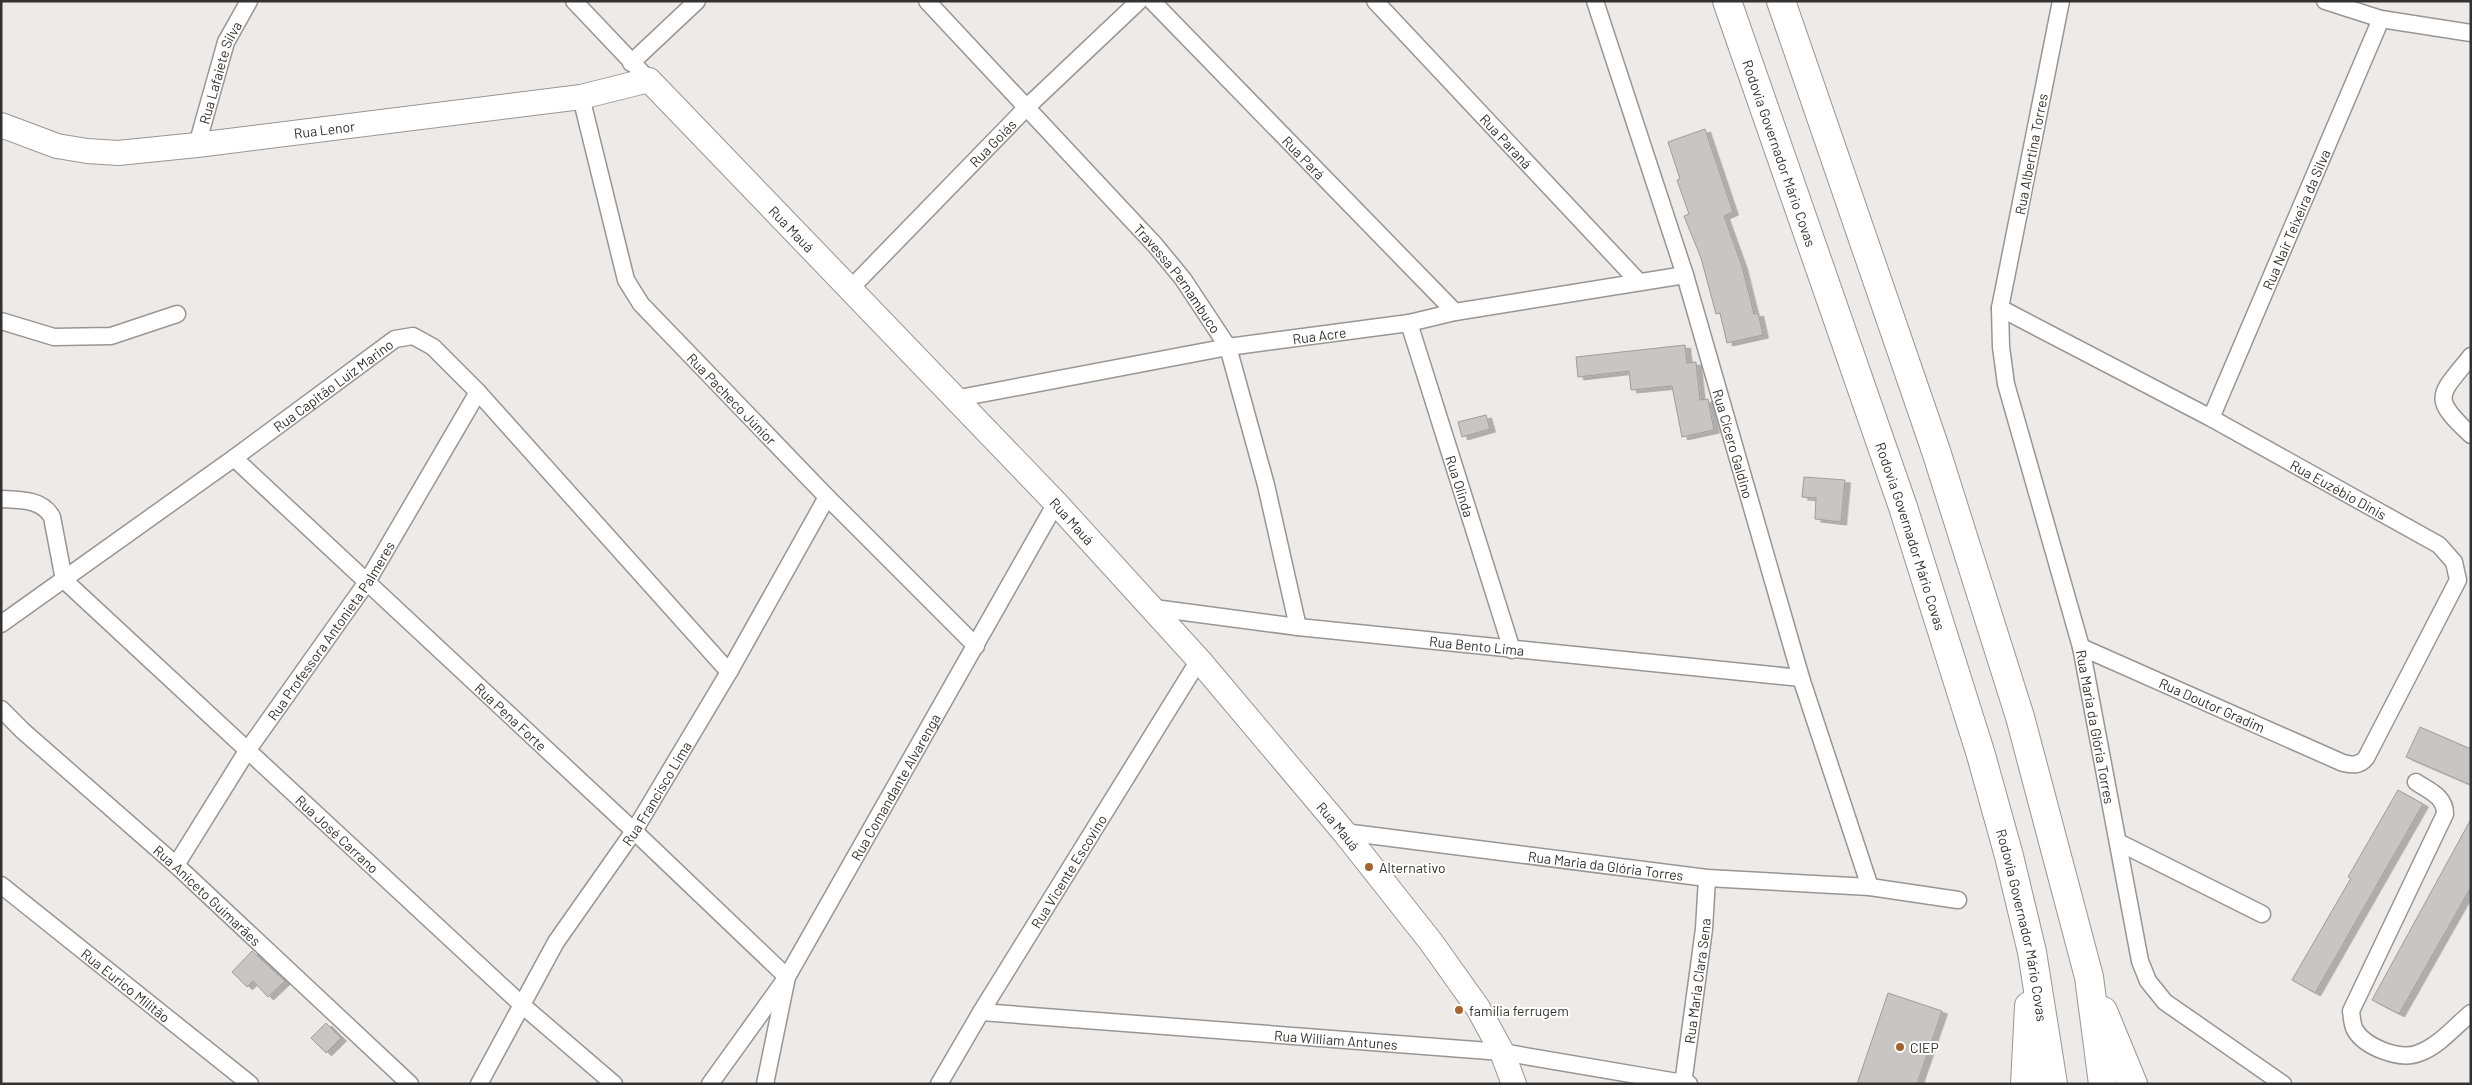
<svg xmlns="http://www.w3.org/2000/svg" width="2472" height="1085" font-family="Barlow,sans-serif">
  <defs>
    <filter id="shadow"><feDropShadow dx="5.5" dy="3" stdDeviation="0" flood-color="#0004"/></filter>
  </defs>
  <rect width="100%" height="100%" fill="#eeeae7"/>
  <path fill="#c9c5c3" stroke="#9f9c99" filter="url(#shadow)" d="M1705 129 1733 212 1724 216 1742 266 1754 314 1758 313 1763 335 1727 343 1720 313 1716 314 1701 258 1684 216 1689 214 1677 180 1680 179 1668 142Z
    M1685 345 1687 363 1696 362 1700 400 1708 399 1714 430 1682 437 1672 386 1631 390 1629 371 1578 377 1576 357Z
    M1486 415 1490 429 1462 437 1458 422Z
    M1804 477 1845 480 1841 522 1815 519 1816 498 1802 497Z
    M2420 727 2471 749V785L2406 757Z
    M2398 790 2423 804 2315 993 2292 980 2351 878 2348 877Z
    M2471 819V887L2399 1014 2372 1000Z
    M252 951 285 981 268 997 253 981 247 987 232 972Z
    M1888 993 1942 1011 1917 1084H1857Z
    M326 1023 341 1038 326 1053 311 1038Z"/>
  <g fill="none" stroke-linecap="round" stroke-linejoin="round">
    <defs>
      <g id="street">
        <path d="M574 1 649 80"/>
        <path id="s1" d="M927 1 1155 245 1183 279 1228 347 1266 485 1298 627"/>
        <path id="s2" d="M1152 1 1455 312"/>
        <path id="s3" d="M1375 1 1638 281"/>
        <path id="s4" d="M1595 1 1685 275 1801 678 1870 887"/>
        <path id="s5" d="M2061 1 2000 308 2001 347 2006 384 2081 647 2140 961 2148 981 2165 1002 2283 1084"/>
        <path d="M2325 1 2381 19 2471 33"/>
        <path d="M631 63 697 1"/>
        <path id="s6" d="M581 97 626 280 641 304 827 497 976 646"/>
        <path id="s7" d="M197 145 226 42 249 1"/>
        <path id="s8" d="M850 289 1027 107 1139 1"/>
        <path id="s9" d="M2000 308 2211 418 2439 545 2454 562 2458 580 2366 758C2359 766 2353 765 2343 763L2081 647"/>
        <path d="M1 321 54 337 111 336 177 314"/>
        <path id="s10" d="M1409 323 1512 650"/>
        <path d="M2471 356C2439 396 2430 397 2471 435"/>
        <path id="s11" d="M954 399 1228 347 1409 323 1455 312 1685 275"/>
        <path id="s12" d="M2211 418 2381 19"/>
        <path id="s13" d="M234 458 634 831 787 977 710 1084"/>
        <path id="s14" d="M1 499C21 500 42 499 52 517L64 580 522 1005 614 1084"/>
        <path id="s15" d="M1154 608 1298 627 1801 678"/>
        <path id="s16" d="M1 624 234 458 395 339 413 336 433 347 478 392 729 672"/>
        <path id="s17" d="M1 709 23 731 176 865 410 1084"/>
        <path d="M2416 782C2429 791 2445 796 2445 814L2351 1011C2352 1017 2352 1025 2355 1030 2365 1047 2400 1061 2419 1053 2439 1046 2455 1026 2471 1013"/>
        <path id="s18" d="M1344 832 1707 878 1870 887 1958 900"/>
        <path d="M2118 842 2262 914"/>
        <path id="s19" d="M176 865 247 751 367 582 478 392"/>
        <path id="s20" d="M1 885 250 1084"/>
        <path id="s21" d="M981 1012 1502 1052 1689 1084"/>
        <path id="s22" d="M479 1084 556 942 634 831 729 672 827 497"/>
        <path id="s23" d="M765 1084 787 977 1056 503"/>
        <path id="s24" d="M939 1084 981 1012 1199 660"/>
        <path id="s25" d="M1683 1084 1704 929 1707 878"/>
      </g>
      <g id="secondary">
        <path id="s26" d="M1 125 57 146 87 151 118 153 197 145 581 97 649 80 1056 503 1199 660 1344 832 1431 942 1478 1008 1502 1052 1514 1084"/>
      </g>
      <g id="highway">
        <path id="s27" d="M1727 1 1903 507 1981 755 2009 856 2032 952 2053 1084"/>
        <path d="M1781 1 1936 451 2020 717 2089 977 2103 1084"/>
        <path d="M2103 1011 2133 1084"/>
        <path d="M2025 1084 2029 1006"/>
      </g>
    </defs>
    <use href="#street" stroke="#989593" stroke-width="19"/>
    <use href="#secondary" stroke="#989593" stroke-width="26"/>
    <use href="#highway" stroke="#989593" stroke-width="30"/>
    <use href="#street" stroke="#fff" stroke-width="16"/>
    <use href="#secondary" stroke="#fff" stroke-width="24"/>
    <use href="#highway" stroke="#fff" stroke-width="28"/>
  </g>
  <g fill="#a5642e" stroke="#fff" stroke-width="2">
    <circle cx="1369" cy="867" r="5"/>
    <circle cx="1459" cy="1010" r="5"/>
    <circle cx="1900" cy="1047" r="5"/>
  </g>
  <g text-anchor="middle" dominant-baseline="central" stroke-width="4" stroke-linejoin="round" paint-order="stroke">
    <g font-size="14" fill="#343231" stroke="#fff">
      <text stroke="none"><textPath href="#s7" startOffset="76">Rua Lafaiete Silva</textPath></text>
      <text stroke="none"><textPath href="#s26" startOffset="329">Rua Lenor</textPath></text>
      <text stroke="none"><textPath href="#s3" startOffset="192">Rua Paraná</textPath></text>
      <text stroke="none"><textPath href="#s8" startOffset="204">Rua Goiás</textPath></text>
      <text stroke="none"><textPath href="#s27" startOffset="161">Rodovia Governador Mário Covas</textPath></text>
      <text transform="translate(2031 154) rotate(-79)">Rua Albertina Torres</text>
      <text stroke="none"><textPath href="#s2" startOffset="218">Rua Pará</textPath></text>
      <text stroke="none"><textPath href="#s12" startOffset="216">Rua Nair Teixeira da Silva</textPath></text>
      <text stroke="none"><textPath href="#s26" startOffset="864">Rua Mauá</textPath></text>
      <text stroke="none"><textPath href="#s1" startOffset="374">Travessa Pernambuco</textPath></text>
      <text stroke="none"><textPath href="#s11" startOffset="371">Rua Acre</textPath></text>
      <text stroke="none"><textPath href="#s16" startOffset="409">Rua Capitão Luiz Marino</textPath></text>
      <text stroke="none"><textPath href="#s6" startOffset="348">Rua Pacheco Júnior</textPath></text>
      <text stroke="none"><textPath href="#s4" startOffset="464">Rua Cícero Galdino</textPath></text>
      <text stroke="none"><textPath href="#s10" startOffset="171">Rua Olinda</textPath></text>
      <text stroke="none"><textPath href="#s9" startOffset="384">Rua Euzébio Dinis</textPath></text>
      <text stroke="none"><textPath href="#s26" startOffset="1269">Rua Mauá</textPath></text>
      <text stroke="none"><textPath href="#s27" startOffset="566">Rodovia Governador Mário Covas</textPath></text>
      <text stroke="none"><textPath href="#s19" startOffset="281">Rua Professora Antonieta Palmeres</textPath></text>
      <text stroke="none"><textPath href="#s15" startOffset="325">Rua Bento Lima</textPath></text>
      <text transform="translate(2212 705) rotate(24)">Rua Doutor Gradim</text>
      <text stroke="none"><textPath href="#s13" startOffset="379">Rua Pena Forte</textPath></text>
      <text stroke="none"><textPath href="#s5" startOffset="744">Rua Maria da Glória Torres</textPath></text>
      <text stroke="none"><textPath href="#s23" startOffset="328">Rua Comandante Alvarenga</textPath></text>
      <text stroke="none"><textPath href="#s22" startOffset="341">Rua Francisco Lima</textPath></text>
      <text stroke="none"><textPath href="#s26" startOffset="1674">Rua Mauá</textPath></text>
      <text stroke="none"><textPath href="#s14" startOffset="494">Rua José Carrano</textPath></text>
      <text stroke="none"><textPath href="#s18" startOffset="264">Rua Maria da Glória Torres</textPath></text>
      <text stroke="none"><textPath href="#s24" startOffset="249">Rua Vicente Escovino</textPath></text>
      <text stroke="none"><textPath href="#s17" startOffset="278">Rua Aniceto Guimarães</textPath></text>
      <text stroke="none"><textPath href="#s27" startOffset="971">Rodovia Governador Mário Covas</textPath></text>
      <text stroke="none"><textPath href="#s25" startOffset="104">Rua Maria Clara Sena</textPath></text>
      <text stroke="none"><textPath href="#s20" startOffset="160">Rua Eurico Militão</textPath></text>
      <text stroke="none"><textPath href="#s21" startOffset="356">Rua William Antunes</textPath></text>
    </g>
    <g font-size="14" fill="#343231" stroke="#fff" text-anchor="start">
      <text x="1379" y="867">Alternativo</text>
      <text x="1469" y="1010">familia ferrugem</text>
      <text x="1910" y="1047">CIEP</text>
    </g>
  </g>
  <rect width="2472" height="1085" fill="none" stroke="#343231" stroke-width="5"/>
</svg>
